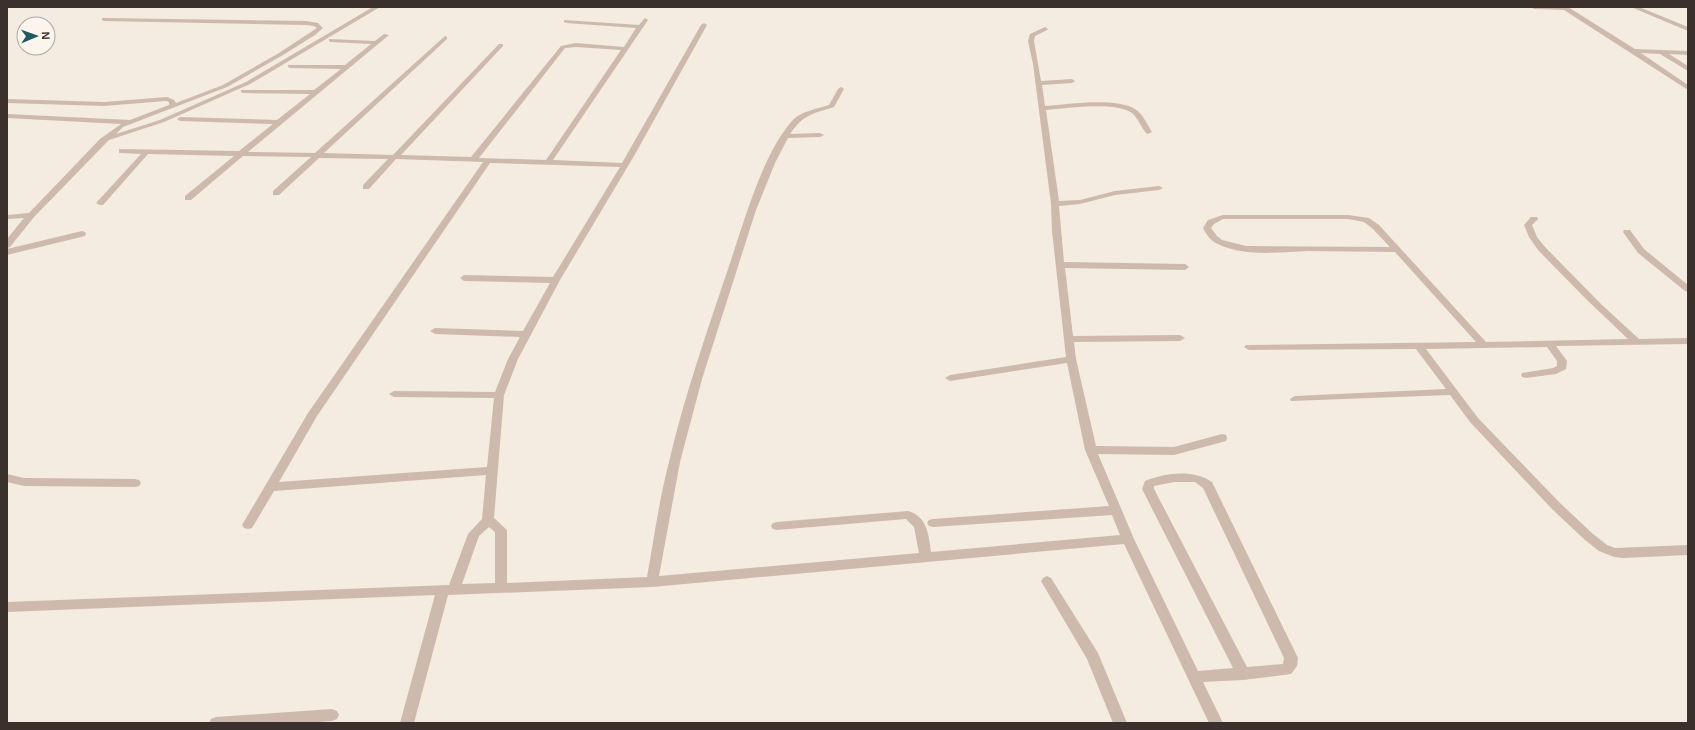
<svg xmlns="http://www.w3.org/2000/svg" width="1695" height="730" font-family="Helvetica,sans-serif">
  <rect width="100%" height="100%" fill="#f4ebe1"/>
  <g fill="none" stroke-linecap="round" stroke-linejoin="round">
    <path fill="#cdbaac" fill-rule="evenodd" d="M373 7H380L250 84 164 122 109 140 34 217 10 247 7 248V239L24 218 7 219V215L29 213 100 139 121 124 7 118V114L130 120 169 105V102L166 101 104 106 7 103V99L104 102 167 97 174 100 176 103 223 85 279 53 317 28 314 26 306 25 104 21 102 20V18L306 21 318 23 323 28 315 35 283 55 227 87 123 127 116 134 160 120 246 82Z
      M1531 7H1568L1635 49 1688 51V55L1669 54 1688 66V71L1660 54 1641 53 1688 85V90L1564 10 1534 9Z
      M1631 7H1639L1688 27V31Z
      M645 18 648 20 553 160 622 163 701 25 704 23 707 25 634 156 560 280 518 359 504 395 494 518 507 530V583L647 577C654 539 659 500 669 462 685 393 709 326 731 260 745 218 763 155 791 122 800 111 817 109 829 105L838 89 841 87 844 89 834 107C812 114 804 114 790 134L820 133 824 135 820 137 788 138 775 163 756 210 702 379 680 462 659 576 919 553 914 527 906 519 777 530 773 529 771 526 773 523 777 522 908 511C927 516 929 535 931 552L1120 535 1112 515 933 527 929 526 927 523 929 520 933 519 1109 506 1085 450 1067 363 950 381 945 378 950 375 1066 357 1052 231 1051 204 1033 64 1028 41 1030 34 1045 27 1048 29 1047 30 1035 36 1034 41 1041 81 1072 79 1075 81 1072 83 1042 85 1045 106C1068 104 1116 97 1135 109 1143 114 1147 124 1152 132L1148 134 1146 133C1141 127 1138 118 1132 113 1116 101 1065 108 1046 110L1059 201 1080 200 1115 191 1159 186 1163 188 1159 190 1115 195 1080 204 1059 206 1064 262 1185 264 1189 267 1185 270 1065 268 1073 336 1180 335 1185 338 1180 341 1074 342 1076 359 1096 446 1174 447 1222 434 1226 435 1227 438 1226 441 1174 455 1098 454 1134 539 1198 671 1233 668 1142 489 1145 481C1166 473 1192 469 1212 482L1298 658 1297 666 1291 674 1243 680 1203 682 1223 723H1209L1124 544 652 587 448 595 414 723H400L435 595 7 612V602L449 585 468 534 482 519 486 475 274 491 252 528 248 529 244 528 242 525 308 413 483 162 396 159 369 189H363V185L388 159 319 158 279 195H273V191L311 157 243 156 191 200H185V196L234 156 148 154 103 205H100L96 203 141 154 122 153H119V149L239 151 273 124 180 121 177 119 180 117 277 120 310 94 243 93 241 92V90H314L341 69 290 68 288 67V65H345L371 44 331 42 329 41V39L375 41 384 34 389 35 248 152 315 153 445 36 447 37V39L324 153 393 155 499 44H503V46L401 155 471 157 561 46 576 43 624 47 636 28 566 23 564 22V20L639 25ZM576 47 621 50 546 160 479 158 565 48ZM490 163 620 167 553 277 464 275 460 278 464 281 550 283 523 331 435 328 430 331 435 334 520 337 508 359 495 392 394 391 389 394 394 397 494 398 487 467 279 482 317 416ZM1174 482H1195L1203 488 1284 658 1283 664 1247 667 1154 489V486ZM489 527 495 532V583L462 584 479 536Z
      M1223 215H1348L1369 218 1379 225 1486 342 1628 339 1585 298 1538 250 1529 237 1524 225 1531 217H1537L1538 219 1532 225 1537 237 1545 247 1601 304 1639 339 1688 338V344L1556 346 1567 361 1566 369 1556 374 1526 378 1522 377 1521 375 1522 373 1553 368 1557 366V361L1547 347 1426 349 1478 418 1560 503 1593 534 1607 545 1615 548 1688 545V555L1623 558 1614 557 1599 551 1585 540 1552 509 1470 422 1450 395 1291 401 1290 399 1295 396 1446 389 1416 349 1249 350 1244 347 1246 345 1476 342 1395 252C1366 252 1337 251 1308 251 1280 252 1247 257 1220 245 1212 242 1207 236 1203 228L1208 220ZM1223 219H1348L1364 222 1373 229 1390 247 1246 246 1222 240 1217 236 1211 228 1214 224Z
      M1624 230H1630L1644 249 1688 285V292L1685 291 1638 253 1623 232Z
      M82 231 85 232 86 234 85 236 7 255V249Z
      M7 474 24 478 135 479 139 480 141 483 139 486 135 487 24 486 7 482Z
      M1047 576 1051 578 1098 653 1127 723H1113L1087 659 1041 581 1043 578Z
      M332 709 337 711 339 715 337 719 332 721 307 723H209L211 719 216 717Z"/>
  </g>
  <rect width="1695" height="730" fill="none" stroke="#3b302b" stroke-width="16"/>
  <g transform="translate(36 36) rotate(88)"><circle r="19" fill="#fbf5ee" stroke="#aea6a0"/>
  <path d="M0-3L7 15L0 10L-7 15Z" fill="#1f5a5e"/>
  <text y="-6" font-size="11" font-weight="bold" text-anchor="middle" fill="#3b302b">N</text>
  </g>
</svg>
